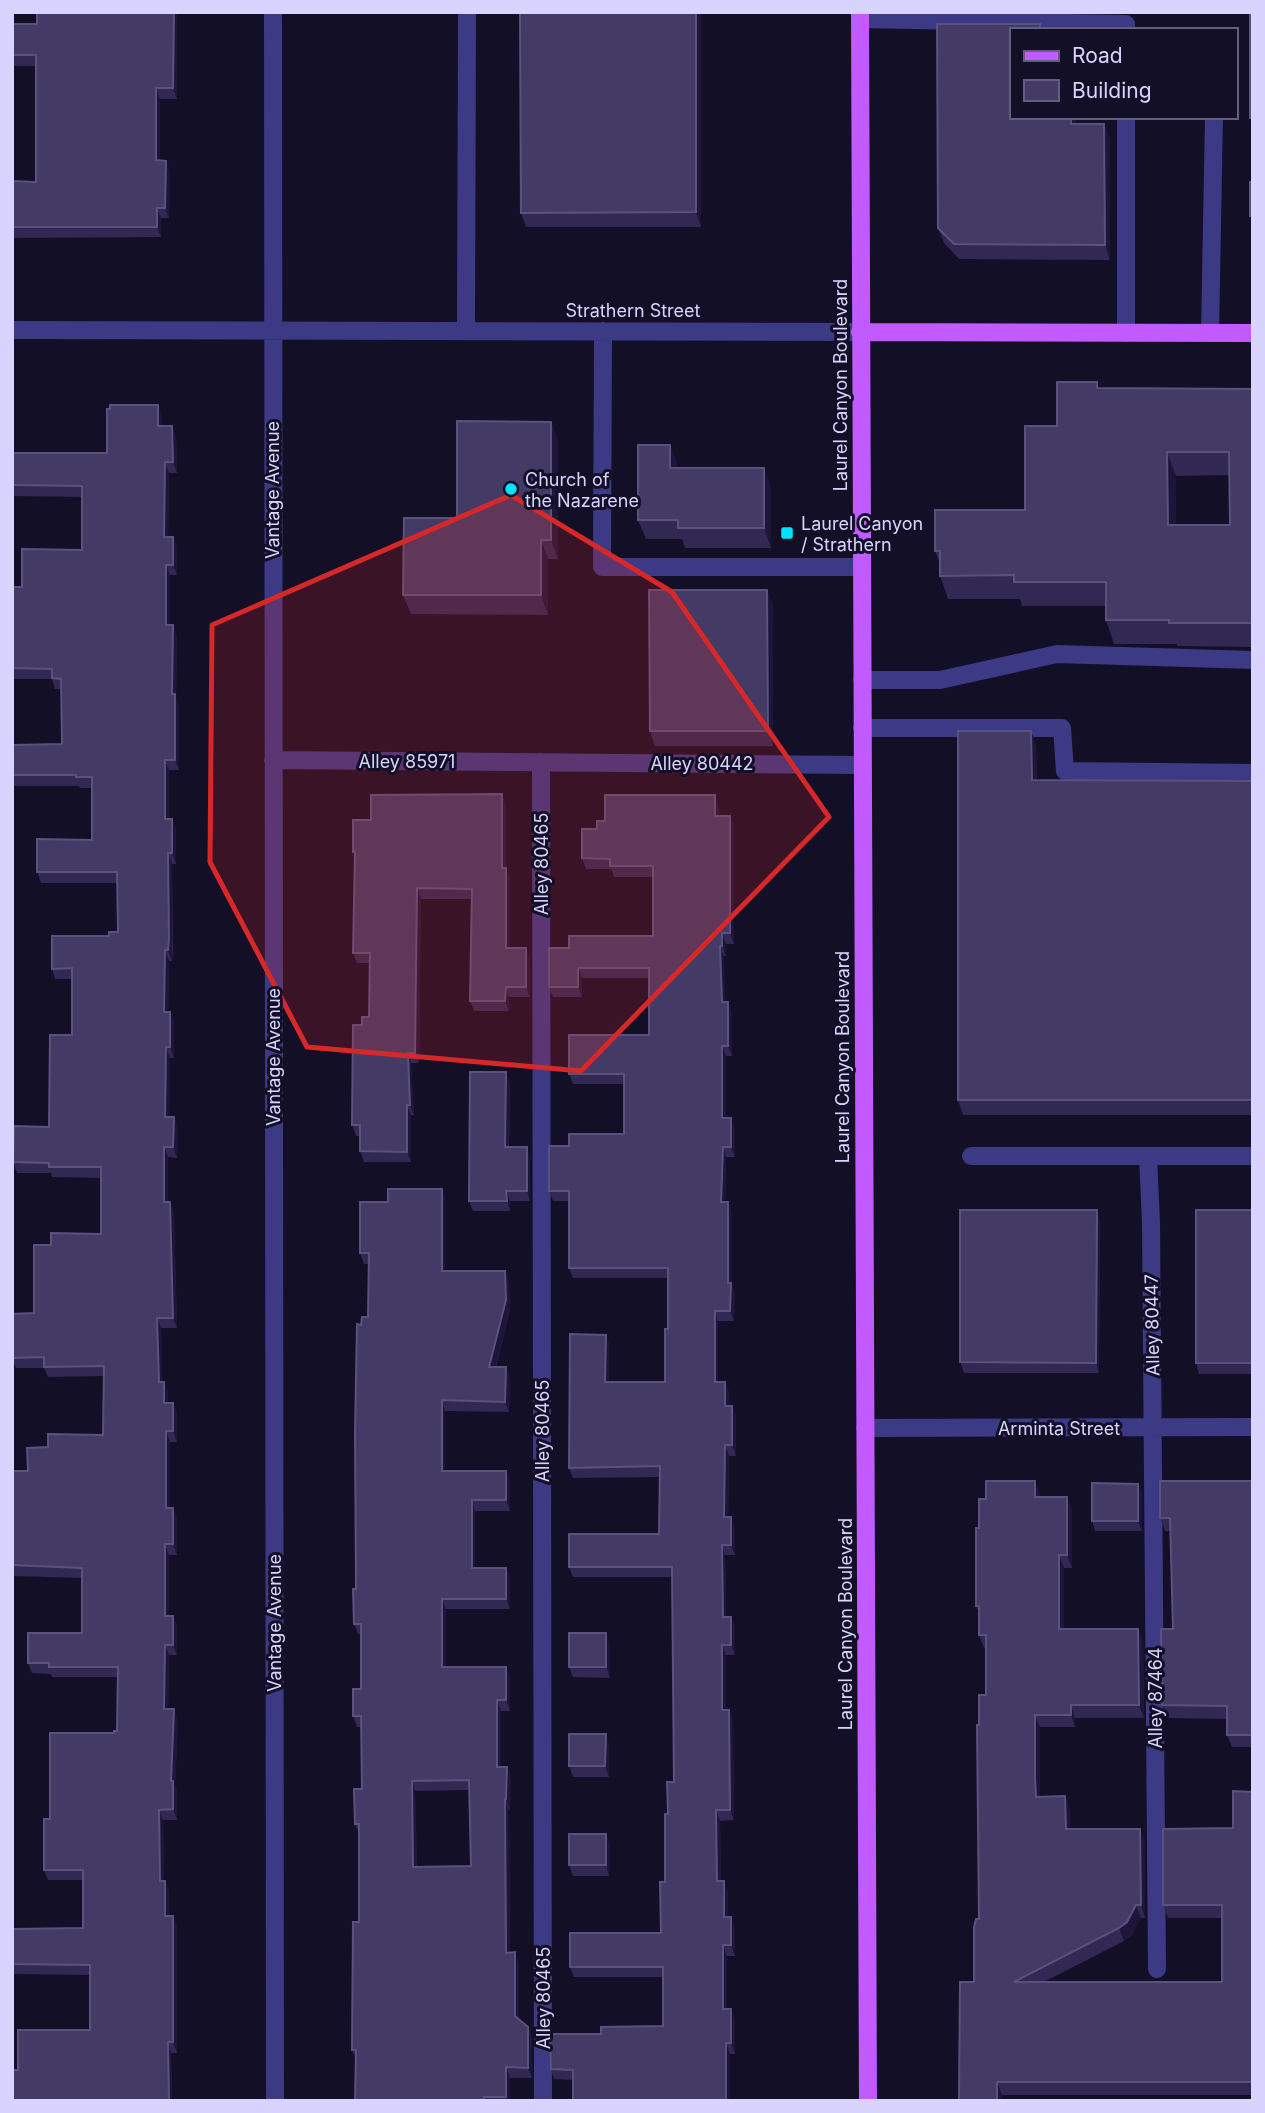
<svg xmlns="http://www.w3.org/2000/svg" width="1265" height="2113" font-family="Inter,sans-serif">
  <rect width="100%" height="100%" fill="#130f26"/>
  <g fill="none" stroke-linecap="round" stroke-linejoin="round">
    <path stroke="#3d3a85" stroke-width="18" d="M273 12 275 2101
      M860 19 1126 24V30
      M1126 117V333
      M12 330 860 332
      M466 331 467 12
      M603 331 602 567H861
      M1210 333 1214 117
      M862 680H940L1057 654 1253 660
      M862 728H1062L1065 771 1253 773
      M273 760 862 765
      M541 762 543 2101
      M971 1156H1253
      M1148 1156 1151 1223 1157 1969
      M865 1428 1253 1427"/>
    <path stroke="#c25bff" stroke-width="18" d="M860 12 868 2101
      M860 332 1253 333"/>
  </g>
  <path fill="#312854" fill-rule="evenodd" d="M37 12H177V99H160V160L170 171 169 218H161V237L12 238V181L36 182V66H12V24H37Z
    M520 12H701V227H526L521 213Z
    M1011 117H1076V124H1104L1110 140V260L959 259 944 243 938 228Z
    M1097 382 1099 388 1253 389V647L1177 646V644H1114L1106 620V606H1022L1020 599H948L940 576V564L935 551 1025 510 1057 426ZM1229 475 1230 525H1176V476Z
    M162 415V426L176 436 177 473H169L168 537H173L177 547V575H170V625L177 636 176 698 179 705V770H169V819H172L176 829V864H172L173 950 172 961H169L168 1012H170L174 1022V1058H170L169 1117H174L178 1128 177 1158 168 1157V1202L174 1213 177 1328H161L162 1382H164L168 1393V1403H173L177 1413V1442H170V1508H173L177 1519V1555H169V1616H173L177 1626V1655H169L168 1709 178 1720 175 1786 177 1791V1820H163L164 1881 169 1891V1916L177 1926V2053H171L172 2101H12L18 2070 90 2030V1975L12 1974V1929L83 1928V1880H48L44 1870 50 1819 114 1733 117 1731 118 1677H52L51 1674 32 1673 28 1663 82 1633V1578L12 1576V1471H28L48 1447 103 1435V1376L48 1377 44 1368H16L12 1359V1314L34 1313 51 1245 101 1234V1178L52 1177 51 1173H17L13 1162 49 1127 72 1035V979H55L52 969 118 932 117 883H41L37 872 92 840V788H80L79 786H12V745L62 744 61 689H55L52 679H12V587H22L82 550V497L12 496V453H107Z
    M551 422 558 441V559H548V615L411 614 403 595 457 518Z
    M670 445 677 464V468L771 487V548H685L682 539H646L638 520Z
    M767 590 773 605V746H655L650 731Z
    M1031 731 1036 745 1037 780 1253 781V1115H963L958 1100Z
    M715 795 718 806 719 816H730L734 827V944H726V956H724L725 1002 732 1013V1056H726V1118L735 1129V1157H726L725 1202H728L732 1213V1285L735 1293 734 1321H718V1382H725L729 1393V1406H732L736 1416V1456H729L728 1517 735 1527V1555H725L726 1617H731L735 1627V1655H726V1710H729L733 1720 734 1820 720 1821 721 1881 728 1892V1917L735 1927V1956H727V2009L735 2019V2054H730V2101L573 2080 554 2079 551 2069 601 2034 663 2026V1977H574L570 1967 661 1933 665 1882 668 1814 674 1782 673 1577H573L569 1567 659 1534V1477L573 1478 569 1468 606 1335 609 1345V1382H665L668 1329V1278H573L569 1268V1201H553L549 1191 569 1146 624 1134V1084H573L569 1074 649 1035V978H582V997H553L549 987 569 948 653 936V877H614L611 869H586L582 858 597 829 605 821Z
    M506 804V868L510 878V948H526L530 958V997H509V1011H474L470 1001 471 899H421L419 1063H411L414 1115H411V1162H364L360 1151V1136H356L352 1125 362 1025 369 1017 370 963H357L353 953 355 857 353 852 371 820Z
    M510 1082 509 1147 530 1156V1201H510V1211H473L469 1201Z
    M442 1189 445 1199V1271H505L509 1282 510 1310 496 1367H506L510 1377 509 1412 445 1411V1471H506L510 1481V1511H475V1568H506L510 1578V1609H446V1667H506L510 1677V1711H501V1767H507L511 1777 510 1810H509L510 1952 519 1963V2020L528 2027 532 2038V2078H510V2101H355L356 2060 352 2050 359 1922V1834L355 1824 362 1789 361 1727H357L353 1716 361 1689V1634H358L354 1624 356 1589 361 1325 368 1317 369 1264H364L360 1253 388 1202ZM469 1790 471 1866 417 1867 415 1791Z
    M1253 1210V1374H1199L1196 1363Z
    M1100 1221 1099 1373H964L960 1362Z
    M1253 1481V1747H1232L1227 1735V1719L1166 1718 1162 1705 1173 1629 1170 1531H1165L1160 1518Z
    M1138 1484 1142 1494V1531H1095L1092 1521Z
    M1040 1494V1497L1072 1509V1568H1064V1629L1143 1641 1144 1718H1075V1727H1040V1797L1065 1796 1070 1809V1829L1145 1842V1918H1141L1132 1935 1124 1941 1044 1982H1222V1918H1168L1163 1905 1233 1828 1253 1792V2095H1002V2101H959L974 1982 979 1919V1725L986 1695V1648H984L979 1635V1612L976 1606 979 1528 986 1499Z
    M610 1644V1678L573 1677 569 1667Z
    M609 1744V1777H573L569 1766Z
    M610 1844 609 1876H573L569 1865Z"/>
  <path fill="#1d163a" d="M174 12H177V99L173 88Z
    M696 12H701V227L696 212Z
    M156 88 160 99V171L156 160Z
    M1071 117H1076V140L1071 124Z
    M1104 124 1110 140V260L1105 245Z
    M166 161 170 171 169 218 165 208Z
    M157 208 161 218V237L157 227Z
    M158 405 162 415V436L158 426Z
    M551 422 558 441V559L551 540Z
    M172 426 176 436 177 473 173 462Z
    M670 445 677 464V487L670 468Z
    M1167 452 1176 476V548L1168 525Z
    M165 462 169 473 168 547 164 537Z
    M764 468 771 487V548L764 528Z
    M173 537 177 547V575L173 565Z
    M541 540 548 559V615L541 595Z
    M166 565 170 575V636L166 625Z
    M767 590 773 605V746L768 731Z
    M173 625 177 636 176 698 179 705V770L175 760 172 694Z
    M1031 731 1036 745 1037 794 1032 780Z
    M165 760 169 770V829L165 819Z
    M502 794 506 804V878L502 868Z
    M715 795 718 806 719 827 715 816Z
    M730 816 734 827V944L730 933Z
    M172 819 176 829V864L172 853Z
    M168 853 172 864V961L168 950Z
    M506 868 510 878V958L506 948Z
    M417 888 421 899 419 1063 415 1053Z
    M722 933 726 944V956L722 946Z
    M720 946 724 956 726 1013 722 1002Z
    M526 948 530 958V997L526 987Z
    M165 950 169 961 168 1022 164 1012Z
    M578 968 582 978V997L578 987Z
    M506 987 509 997V1011L505 1001Z
    M728 1002 732 1013V1056L728 1046Z
    M170 1012 174 1022V1058L170 1047Z
    M722 1046 726 1056V1129L722 1118Z
    M166 1047 170 1058 169 1128 165 1117Z
    M408 1053 411 1063 414 1115 410 1105Z
    M506 1072 510 1082 508 1156 505 1147Z
    M407 1105 411 1115V1162L407 1152Z
    M174 1117 178 1128 177 1158 173 1147Z
    M731 1118 735 1129V1157L731 1147Z
    M164 1147 168 1157V1213L164 1202Z
    M527 1147 530 1156V1201L527 1191Z
    M723 1147 726 1157 725 1213 721 1202Z
    M442 1189 445 1199V1282L442 1271Z
    M506 1191 510 1201V1211L507 1201Z
    M170 1202 174 1213 177 1328 173 1318Z
    M728 1202 732 1213V1285L735 1293 734 1321 730 1311 728 1283Z
    M1097 1210 1100 1221 1099 1373 1096 1363Z
    M505 1271 509 1282 510 1310 493 1377 489 1367Z
    M715 1311 718 1321V1393L715 1382Z
    M157 1318 161 1328 163 1393 159 1382Z
    M606 1335 609 1345V1393L605 1382Z
    M506 1367 510 1377 509 1412 505 1402Z
    M164 1382 168 1393V1413L164 1403Z
    M725 1382 729 1393V1416L725 1406Z
    M442 1400 445 1411V1481L442 1471Z
    M173 1403 177 1413V1442L173 1431Z
    M732 1406 736 1416V1456L732 1445Z
    M166 1431 170 1442V1519L166 1508Z
    M725 1445 729 1456 728 1527 724 1517Z
    M506 1471 510 1481V1511L506 1500Z
    M1035 1481 1040 1494V1509L1035 1497Z
    M1138 1484 1142 1494V1531L1138 1521Z
    M1067 1497 1072 1509V1568L1067 1555Z
    M472 1500 475 1511V1578L472 1568Z
    M173 1508 177 1519V1555L173 1544Z
    M731 1517 735 1527V1555L731 1545Z
    M165 1544 169 1555V1626L165 1616Z
    M722 1545 725 1555 727 1627 723 1617Z
    M1059 1555 1064 1568V1641L1059 1629Z
    M506 1568 510 1578V1609L506 1599Z
    M442 1599 446 1609V1677L442 1667Z
    M173 1616 177 1626V1655L173 1645Z
    M731 1617 735 1627V1655L731 1645Z
    M1138 1629 1143 1641 1144 1718 1139 1705Z
    M606 1633 610 1644V1678L606 1667Z
    M165 1645 169 1655 168 1720 164 1709Z
    M722 1645 726 1655V1720L722 1710Z
    M506 1667 510 1677V1711L506 1700Z
    M497 1700 501 1711V1777L497 1767Z
    M1071 1705 1075 1718V1727L1071 1715Z
    M174 1709 178 1720 175 1786 177 1791V1820L173 1809 171 1781Z
    M729 1710 733 1720 734 1820 730 1810Z
    M1035 1715 1040 1727V1810L1036 1797Z
    M606 1734 609 1744V1777L605 1766Z
    M507 1767 511 1777 510 1810 506 1799Z
    M412 1781 415 1791 417 1877 413 1867Z
    M1065 1796 1070 1809 1071 1842 1066 1829Z
    M505 1799 509 1810 510 1963 506 1953Z
    M159 1810 163 1820 164 1891 160 1881Z
    M716 1810 720 1821 721 1892 717 1881Z
    M1140 1829 1145 1842V1918L1141 1905Z
    M606 1834 610 1844 609 1876 606 1865Z
    M165 1881 169 1891V1926L165 1916Z
    M724 1881 728 1892V1927L724 1917Z
    M1136 1905 1141 1918 1132 1935 1124 1941 1119 1928Z
    M173 1916 177 1926V2053L173 2042Z
    M731 1917 735 1927V1956L731 1945Z
    M723 1945 727 1956V2019L723 2009Z
    M515 1952 519 1963V2027L515 2016Z
    M731 2009 735 2019V2054L731 2043Z
    M528 2027 532 2038V2078L528 2068Z
    M168 2042 171 2053 172 2101H169Z
    M726 2043 730 2054V2101H726Z
    M506 2067 510 2078V2101H507L506 2097Z
    M997 2082 1002 2095V2101H997Z"/>
  <path fill="#433a66" stroke="#5a527e" stroke-width="2" fill-rule="evenodd" d="M37 12H174L173 88H156V160L166 161 165 208H157V227H12V181L36 182V55H12V24H37Z
    M520 12H696V212L521 213Z
    M1250 12H1253V118H1250Z
    M937 24H1040V30H1011V117H1071V124H1104L1105 245 954 244 938 228Z
    M1250 182H1253V216H1250Z
    M1057 382H1097V388L1253 389V623H1169V620H1106V582H1014V575L940 576V551H935V510H1025V426H1057ZM1167 452H1229L1230 525H1168Z
    M110 405H158V426H172L173 462H165L164 537H173V565H166V625H173L172 694H175V760H165V819H172V853H168L169 939 168 950H165L164 1012H170V1047H166L165 1117H174L173 1147H164V1202H170L173 1318H157L159 1382H164V1403H173V1431H166V1508H173V1544H165V1616H173V1645H165L164 1709H174L171 1781H173V1809L159 1810 160 1881H165V1916H173V2042H168L169 2101H12V2070H18V2030H90V1965L12 1964V1929L83 1928V1870H44V1819H50V1733H114V1731H117L118 1667H49V1663H28V1633H82V1568L12 1565V1471H28L27 1448 48 1447V1434L103 1435 104 1366 44 1367V1357L12 1358V1314L34 1313V1245H51V1233L101 1234V1167H49V1163L13 1162 14 1126 49 1127 50 1035H72V968L52 969V936H109V932H118L117 872H37V839L92 840V777H76V775H12V745L62 744 61 679 52 678V669L12 668V587H22V549L82 550V486L12 485V453H107V409H110Z
    M457 421 551 422V540H541V595H403L404 518H457Z
    M638 445H670V468H764V528H678V520H638Z
    M649 590H767L768 731H650Z
    M958 731H1031L1032 780 1253 781V1100H958Z
    M502 794V868H506V948H526V987H506L505 1001H470L472 889 417 888 415 1053H408L410 1105H407V1152L360 1151V1125H352L353 1025H362V1017H369L370 953H353L355 852H353V820H371V795Z
    M605 795H715V816H730V933H722V946H720L722 1002H728V1046H722V1118H731V1147H723L721 1202H728V1283H731L730 1311H715V1382H725V1406H732V1445H725L724 1517H731V1545H722L723 1617H731V1645H722V1710H729L730 1810H716L717 1881H724V1917H731V1945H723V2009H731V2043H726V2101H573V2070L551 2069 550 2034H601V2027L663 2026V1967H570V1933H661L660 1882H665V1814H668L667 1782H674L672 1567H569V1534H659L660 1466 569 1468 570 1334 606 1335 605 1382H665V1329H668V1268H569V1191H549V1146H569V1134H624V1074H569V1035H649V968H578V987H549V948H569V936H653V866H610V859L582 858V829H597V821H605Z
    M470 1072H506L505 1147H527V1191H506L507 1201H469Z
    M388 1189H442V1271H505L506 1300 489 1367H506L505 1402 442 1400V1471H506V1500H472V1568H506V1599H442V1667H506V1700H497V1767H507L506 1799H505L506 1953 515 1952V2016L528 2027V2068L506 2067V2097H484V2101H355L356 2050H352L353 1922H359V1824H355L354 1789H362L361 1716H353V1689H361V1624H354L353 1589H356L355 1433 357 1324 361 1325 362 1317H368L369 1253H360V1202H388ZM469 1780 471 1866 413 1867 412 1781Z
    M960 1210H1097L1096 1363 960 1362Z
    M1196 1210H1253V1363H1196Z
    M986 1481H1035V1497H1067V1555H1059V1629H1138L1139 1705H1071V1715H1035V1779L1036 1797 1065 1796 1066 1829H1140L1141 1905H1136L1127 1922 1119 1928 1014 1982H1222V1905H1163V1829L1233 1828V1791L1253 1792V2082H997V2101H959L960 1982H974V1927L976 1919H979L977 1725H979V1695H986V1635H979V1606H976V1528H979V1499H986Z
    M1160 1481H1253V1735H1227V1706L1162 1705 1161 1629H1173L1170 1518H1160Z
    M1092 1483 1138 1484V1521H1092Z
    M569 1633H606V1667H569Z
    M569 1734H606L605 1766H569Z
    M569 1834H606V1865H569Z"/>
  <path fill="#d62828" fill-opacity="0.2" stroke="#d62828" stroke-width="5" stroke-linejoin="round" d="M511 495 672 592 829 817 581 1071 307 1047 210 862 212 625Z"/>
  <g fill="#00e5ff" stroke="#130f26" stroke-width="2.5">
    <circle cx="511" cy="489" r="7"/>
    <rect x="780" y="526" width="14" height="14" rx="3.5"/>
  </g>
  <g text-anchor="middle" dominant-baseline="central" stroke-width="6" stroke-linejoin="round" paint-order="stroke">
    <g font-size="18" fill="#d9d4ff" stroke="#130f26">
      <text x="633" y="310">Strathern Street</text>
      <text transform="translate(840 385) rotate(-90)">Laurel Canyon Boulevard</text>
      <text transform="translate(272 490) rotate(-90)">Vantage Avenue</text>
      <text x="407" y="761">Alley 85971</text>
      <text x="702" y="763">Alley 80442</text>
      <text transform="translate(541 864) rotate(-90)">Alley 80465</text>
      <text transform="translate(273 1057) rotate(-90)">Vantage Avenue</text>
      <text transform="translate(842 1057) rotate(-90)">Laurel Canyon Boulevard</text>
      <text transform="translate(1152 1325) rotate(-91)">Alley 80447</text>
      <text x="1059" y="1428">Arminta Street</text>
      <text transform="translate(542 1431) rotate(-90)">Alley 80465</text>
      <text transform="translate(274 1623) rotate(-90)">Vantage Avenue</text>
      <text transform="translate(845 1624) rotate(-90)">Laurel Canyon Boulevard</text>
      <text transform="translate(1155 1698) rotate(-90)">Alley 87464</text>
      <text transform="translate(543 1998) rotate(-90)">Alley 80465</text>
    </g>
    <g font-size="18" fill="#d9d4ff" stroke="#130f26" text-anchor="start">
      <text x="525" y="479">Church of<tspan x="525" dy="21">the Nazarene</tspan></text>
      <text x="801" y="523">Laurel Canyon<tspan x="801" dy="21">/ Strathern</tspan></text>
    </g>
  </g>
  <rect width="1265" height="2113" fill="none" stroke="#d9d4ff" stroke-width="28"/>
  <rect x="1010" y="28" width="228" height="91" fill="#130f26" stroke="#625e7d" stroke-width="2"/>
  <rect x="1024" y="51" width="35" height="10" fill="#c25bff" stroke="#625e7d" stroke-width="2"/>
  <text x="1072" y="63" font-size="21" fill="#d9d4ff">Road</text>
  <rect x="1024" y="80" width="35" height="21" fill="#433a66" stroke="#625e7d" stroke-width="2"/>
  <text x="1072" y="98" font-size="21" fill="#d9d4ff">Building</text>
</svg>
